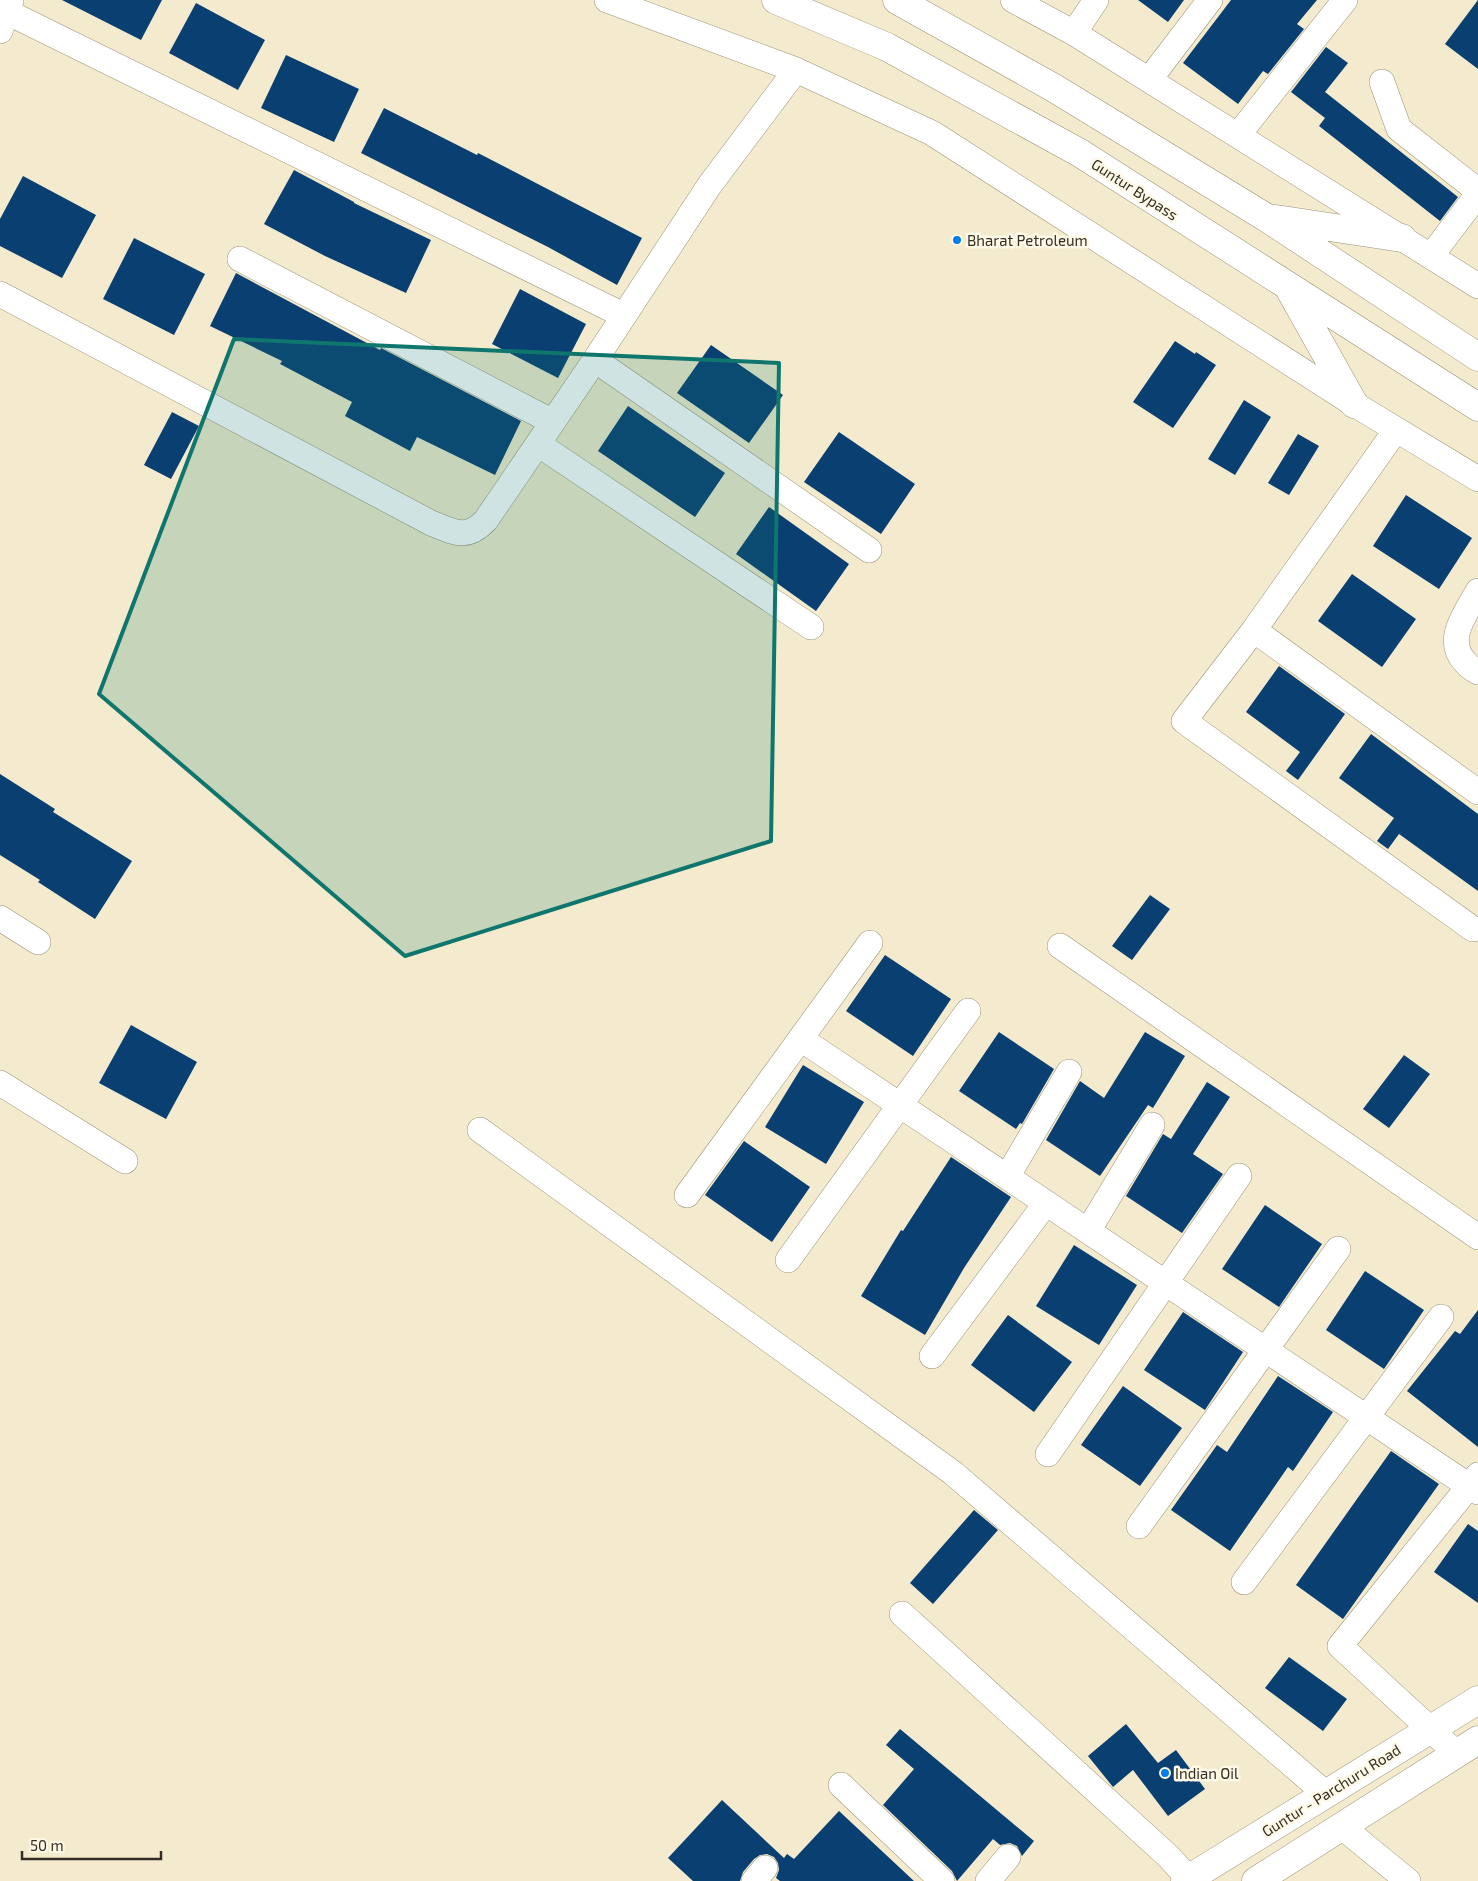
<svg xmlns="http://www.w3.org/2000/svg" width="1478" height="1881" font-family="'Exo 2',sans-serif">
  <rect width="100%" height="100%" fill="#f4ebce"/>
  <path fill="#0a3f72" d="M62 0H162L141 40Z
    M1138 0H1184L1168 22Z
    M1231 0H1317L1297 24 1304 29 1268 74 1263 71 1238 104 1183 63Z
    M1478 0V69L1445 44Z
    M196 3 265 40 238 90 169 53Z
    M1326 47 1348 63 1325 92 1458 197 1440 221 1319 126 1325 118 1291 92Z
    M286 55 359 89 334 142 261 108Z
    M384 108 477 155 478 153 642 238 617 285 548 247 361 153Z
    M294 170 354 202V203L431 240 406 293 325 256 264 224Z
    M23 176 96 215 62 278 0 246V219Z
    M134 238 205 274 174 335 103 299Z
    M236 273 380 350 381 348 521 421 495 475 417 437 410 451 345 416 352 402 280 364 282 361 210 326Z
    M520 289 586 324 558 378 492 344Z
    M1175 341 1195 354 1196 352 1216 365 1173 428 1133 402Z
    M711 345 783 395 749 443 677 393Z
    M1244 400 1271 417 1235 475 1208 459Z
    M628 406 725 473 695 517 598 451Z
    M172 412 199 426 171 479 144 465Z
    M839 432 915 484 881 534 804 482Z
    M1298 434 1319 446 1289 495 1268 483Z
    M1406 495 1472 538 1439 589 1373 546Z
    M769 507 849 564 816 611 736 554Z
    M1352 574 1416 619 1382 667 1318 621Z
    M1279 666 1345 714 1298 780 1286 771 1300 752 1246 712Z
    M1371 734 1478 814V891L1399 834 1388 849 1377 841 1394 818 1339 778Z
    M0 774 55 809 53 812 132 861 95 919 38 882 40 880 0 855Z
    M1150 895 1170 909 1132 960 1112 946Z
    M885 955 951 999 913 1056 846 1011Z
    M131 1025 197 1062 166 1119 99 1083Z
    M999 1032 1054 1069 1022 1124 1020 1123 1016 1129 959 1091Z
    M1145 1032 1185 1056 1153 1108 1148 1105 1100 1176 1046 1140 1080 1081 1104 1098Z
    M1404 1055 1430 1074 1389 1128 1363 1109Z
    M803 1065 864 1102 826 1164 765 1127Z
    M1207 1082 1230 1097 1193 1154 1223 1174 1182 1233 1126 1196 1163 1134 1171 1139Z
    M744 1141 810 1187 772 1242 705 1195Z
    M951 1157 1011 1197 964 1268 925 1335 861 1296 901 1230 903 1231Z
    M1265 1205 1322 1244 1279 1307 1222 1269Z
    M1074 1245 1137 1285 1099 1345 1036 1306Z
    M1365 1271 1424 1310 1384 1369 1326 1330Z
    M1478 1310V1447L1407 1391 1455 1331 1460 1334Z
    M1183 1312 1243 1352 1205 1410 1144 1370Z
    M1008 1315 1072 1362 1034 1412 971 1365Z
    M1278 1376 1333 1412 1293 1471 1288 1467 1230 1551 1171 1510 1217 1445 1227 1452Z
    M1123 1386 1182 1428 1140 1486 1081 1445Z
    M1391 1451 1439 1484 1343 1619 1296 1585Z
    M974 1510 998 1530 933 1604 910 1583Z
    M1468 1524 1478 1531V1603L1434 1572Z
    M1289 1657 1347 1699 1323 1731 1265 1688Z
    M1126 1724 1158 1763 1176 1750 1205 1789 1168 1816 1133 1770 1113 1787 1088 1756Z
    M900 1729 1034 1841 1022 1856 1017 1846 1010 1843 1000 1845 993 1839 957 1881 952 1871 883 1805 914 1769 886 1745Z
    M722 1800 784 1858 787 1854 794 1859 839 1811 914 1881H780L776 1878 779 1870 778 1863 774 1857 767 1854 760 1855 754 1859 743 1872 740 1881H693L668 1858Z"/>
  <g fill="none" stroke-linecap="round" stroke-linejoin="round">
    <defs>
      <path id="minor" d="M607 0 796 70 932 133 1354 404 1478 479
        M1013 0 1074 33 1478 286
        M7 12 623 315
        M0 31 11 0
        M1074 33 1096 0
        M1149 80 1210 0
        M1382 82 1399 129 1478 191
        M1238 135 1345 0
        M1431 256 1478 194
        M240 259 553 422
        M0 294 431 523C455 532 466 541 486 520L595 360 709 186 796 70
        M595 360 869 550
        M1396 430 1254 630 1184 721 1473 929
        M538 444 811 627
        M1478 591C1466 613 1444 640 1465 662 1469 667 1472 669 1478 672
        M1254 630 1478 792
        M0 918 38 942
        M1060 946 1478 1237
        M801 1039 1478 1492
        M0 1083 125 1161
        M480 1130 953 1473 1325 1793
        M1007 1177 1069 1072
        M687 1195 870 943
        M1088 1231 1152 1125
        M788 1260 968 1011
        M932 1356 1046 1203
        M1048 1454 1239 1176
        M1139 1526 1338 1249
        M1244 1582 1441 1317
        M902 1614 1168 1856 1189 1879
        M1456 1753 1340 1646 1478 1475
        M841 1785 942 1881
        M1341 1826 1408 1881
        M754 1881 765 1868
        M988 1881 1008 1857"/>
      <path id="major" d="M1185 1881 1478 1700
        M1256 1881 1478 1740"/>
      <path id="highway" d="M776 0 887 47 1080 153 1478 407
        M897 0 1054 88 1267 218 1478 357
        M1276 219 1402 238
        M1290 290 1354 404"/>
    </defs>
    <use href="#minor" stroke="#9b9378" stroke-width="26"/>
    <use href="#major" stroke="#9b9378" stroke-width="29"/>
    <use href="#highway" stroke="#9b9378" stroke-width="29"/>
    <use href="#minor" stroke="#fff" stroke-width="25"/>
    <use href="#major" stroke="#fff" stroke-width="28"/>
    <use href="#highway" stroke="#fff" stroke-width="28"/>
  </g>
  <path fill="#0f766e" fill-opacity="0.2" stroke="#0f766e" stroke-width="4" stroke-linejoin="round" d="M234 339 779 363 771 841 405 956 99 694Z"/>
  <g fill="#087ee5" stroke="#fef9e7" stroke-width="2">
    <circle cx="957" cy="240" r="5"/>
    <circle cx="1165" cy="1773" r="5"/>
  </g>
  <g text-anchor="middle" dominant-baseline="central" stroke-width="5" stroke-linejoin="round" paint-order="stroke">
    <g font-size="15" fill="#322e23" stroke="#fef9e7">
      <text transform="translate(1135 189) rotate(33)">Guntur Bypass</text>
      <text transform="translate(1331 1790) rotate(-32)">Guntur - Parchuru Road</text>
    </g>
    <g font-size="15" fill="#322e23" stroke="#fef9e7" text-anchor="start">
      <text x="967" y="240">Bharat Petroleum</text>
      <text x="1175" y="1773">Indian Oil</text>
    </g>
  </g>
  <path d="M22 1851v8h139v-8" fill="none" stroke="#322e23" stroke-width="2.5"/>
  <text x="30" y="1851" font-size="15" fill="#322e23" stroke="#fef9e7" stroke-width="4" paint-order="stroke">50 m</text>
</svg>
